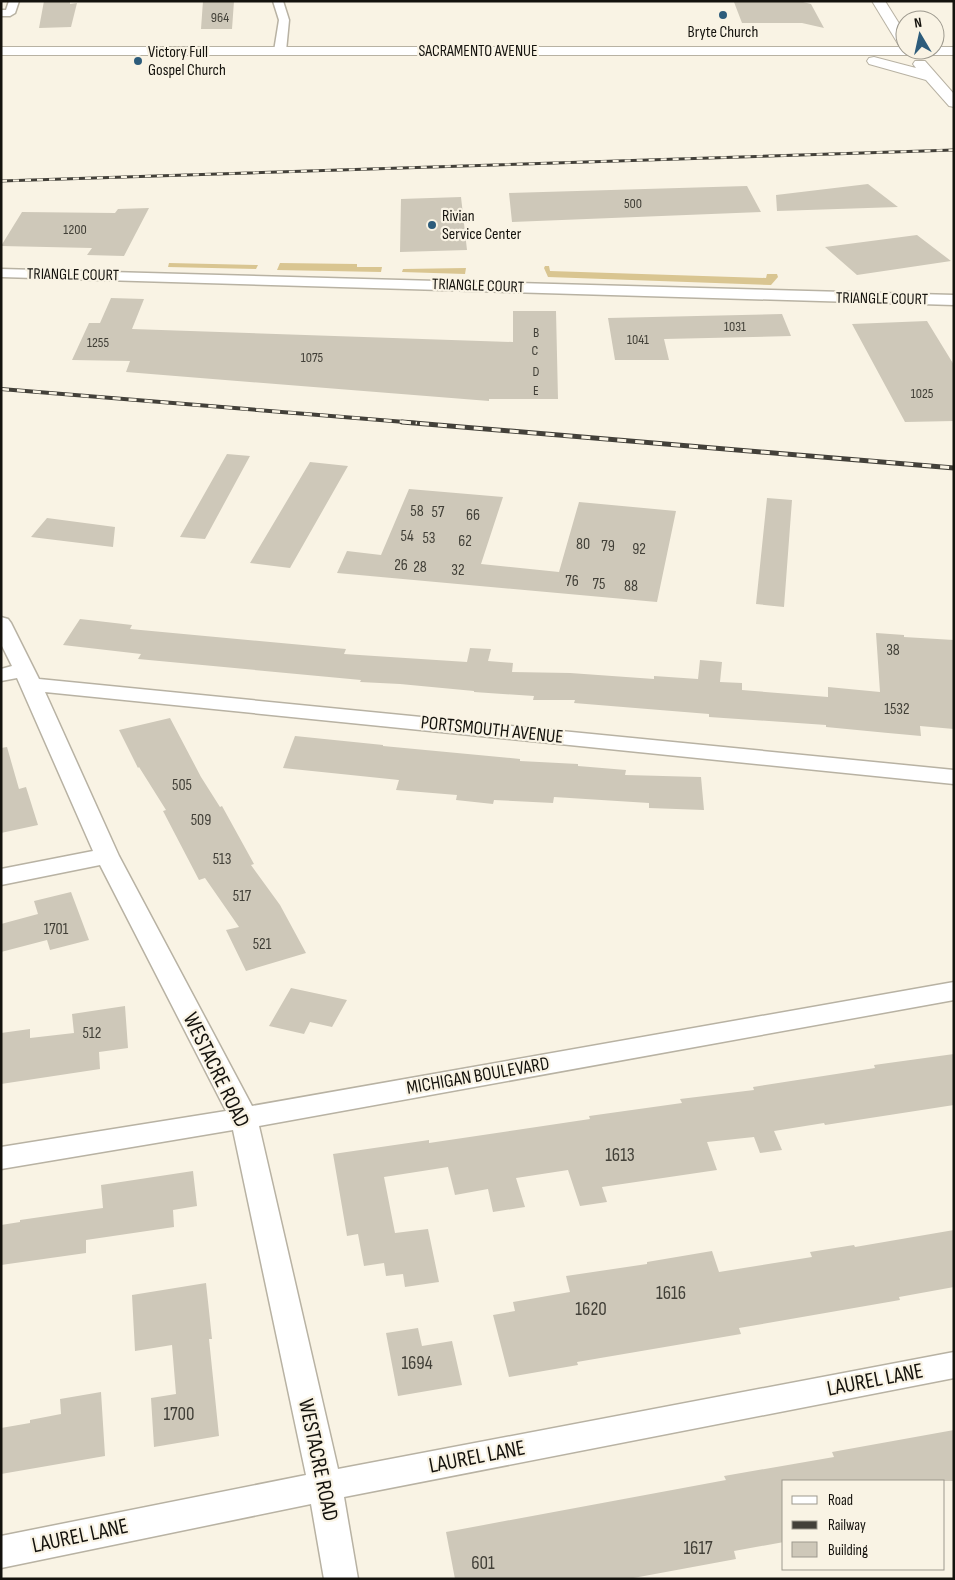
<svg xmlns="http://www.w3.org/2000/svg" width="955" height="1580" font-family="'Sofia Sans Condensed',sans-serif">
  <rect width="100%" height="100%" fill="#f9f3e4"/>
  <path fill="#d9c591" d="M169 263 258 265 256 269 168 267Z
    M280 263 357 264V267H382L381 272 277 270Z
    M545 266H549L550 271 766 278 767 274H777L778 277 771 285 548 277 544 268Z
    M466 268 465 274 402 272 403 269Z"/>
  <path fill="#cec8b9" d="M44 1H70V4L77 3 71 27 39 28Z
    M203 1H234L232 29H201Z
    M775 1H799L811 4 824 28 802 23H742L734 2Z
    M868 184 898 207 777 211 776 195Z
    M747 186 761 212 512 222 509 193Z
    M461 197 467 250 400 252 401 199Z
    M149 208 124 256 87 255 92 248 1 246 22 212 115 213 118 209Z
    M917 235 951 261 857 275 825 247Z
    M111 298 144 299 132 329 513 342V311H556L558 399H489V401L126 372 130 361 72 360 89 323H100Z
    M782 314 791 336 664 339 669 360H615L608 318Z
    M927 321 954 365V421L905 422 852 324Z
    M227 454 250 456 205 539 180 537Z
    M310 462 348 466 290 568 250 563Z
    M409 489 503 497 481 564 559 572 579 502 676 511 657 602 337 573 347 551 381 555Z
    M767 498 792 500 784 607 756 604Z
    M47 518 115 527 113 547 31 537Z
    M80 619 132 625 130 629 346 649 344 654 467 662 470 648 491 649 488 661 513 663 512 672 570 673 654 679V676L698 679 700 660 722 662 720 682 742 683V690L828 697V687L880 692 876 633 904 635V637L954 640V729L920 726 921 736 888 733 826 727V725L709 717V714L574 703 575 700H533L534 696 474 692V691L400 684 360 682 361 680 138 659 141 654 63 645Z
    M170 718 201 777 220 807 222 806 254 864 251 865 280 905 306 953 246 971 226 930 239 927 205 878 199 880 163 811 166 810 139 767 138 768 119 730Z
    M295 736 383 745V746L520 759V761L578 764V766L626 770 625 775 701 777 704 810 649 808V803L554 797 553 803 494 800 493 804 456 800 457 795 396 790 399 780 283 768Z
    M7 747 19 789 26 787 38 825 1 833V748Z
    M71 892 89 940 50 950 47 940 1 952V924L38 914 34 901Z
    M291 988 347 1000 332 1027 310 1022 304 1034 269 1026Z
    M125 1006 128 1048 99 1052 100 1069 1 1084V1033L30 1029V1038L74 1033 72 1014Z
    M954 1054V1105L825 1125 824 1123 774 1131 782 1150 760 1153 754 1137 707 1142 717 1170 602 1187 607 1202 580 1206 568 1170 516 1178 525 1207 493 1212 488 1189 455 1195 448 1167 384 1177 395 1233 428 1229 439 1282 405 1287 403 1274 386 1276 384 1263 364 1266 358 1234 347 1236 333 1154 429 1140V1143L590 1119 589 1116 682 1103 680 1099 754 1090 753 1087 875 1068 874 1065Z
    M193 1171 197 1206 173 1210 174 1227 86 1240V1253L1 1265V1225L20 1222V1220L103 1208 101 1185Z
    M954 1230V1287L899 1297 900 1300 739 1328 741 1334 577 1362 578 1365 509 1377 493 1315 515 1311 513 1302 570 1292 566 1276 647 1264V1262L712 1251 719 1272 812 1257 810 1252 854 1245 855 1247Z
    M206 1283 212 1339H209L219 1436 154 1447 151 1398 176 1394 172 1345 135 1351 132 1295Z
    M418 1328 422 1346 452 1341 462 1385 398 1396 386 1333Z
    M101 1392 105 1456 1 1474V1428L30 1423V1420L61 1414 60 1399Z
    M954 1430V1481H784V1542L734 1551 736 1559 628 1579H455L446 1532 726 1480 724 1476 834 1457 832 1452Z"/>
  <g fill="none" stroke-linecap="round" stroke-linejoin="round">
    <defs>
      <path id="minor" d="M9 1H19L15 13 10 16H1V10H6Z
        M273 1H283L289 20 286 51 280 54 274 51 279 20Z
        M1 269 954 295V305L1 277Z
        M1 617 8 619 11 623 39 679 954 770V784L45 692 119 856 252 1106 954 982V1000L259 1126 338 1469 954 1352V1378L344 1497 358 1579H324L311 1504 1 1568V1536L306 1475 233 1130 1 1169V1147L226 1111 100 865 1 885V869L93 851 17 678 1 681V669L12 666 1 644Z"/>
      <path id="tertiary" d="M872 1H885L905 33V48L900 47Z"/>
      <path id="secondary" d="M1 47H905V50H935V47H954V55H1Z
        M874 57 916 68 913 64 915 61H925L954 94V107L949 106 926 80 869 64 867 61 869 58Z"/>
    </defs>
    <use href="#minor" stroke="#b8b2a3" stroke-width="3"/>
    <use href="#tertiary" stroke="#b8b2a3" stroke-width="2"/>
    <use href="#secondary" stroke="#b8b2a3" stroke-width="2"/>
    <use href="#minor" fill="#fff" fill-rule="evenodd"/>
    <use href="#tertiary" fill="#fff" fill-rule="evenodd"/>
    <use href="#secondary" fill="#fff" fill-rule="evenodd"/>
    <defs>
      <path id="rail-far2" d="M1 181 954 150"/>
      <path id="rail-far1" d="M1 389 417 423"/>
      <path id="rail" d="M402 422 954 468"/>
    </defs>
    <use href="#rail-far2" stroke="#434039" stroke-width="3"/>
    <use href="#rail-far1" stroke="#434039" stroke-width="4"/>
    <use href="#rail" stroke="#434039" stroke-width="5"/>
    <use href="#rail-far2" stroke="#f9f3e4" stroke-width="2" stroke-dasharray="6" stroke-linecap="butt"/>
    <use href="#rail-far1" stroke="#f9f3e4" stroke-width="2.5" stroke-dasharray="8" stroke-linecap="butt"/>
    <use href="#rail" stroke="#f9f3e4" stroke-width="3" stroke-dasharray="9" stroke-linecap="butt"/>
  </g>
  <g fill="#2d5c7b" stroke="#f9f3e4" stroke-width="2">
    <circle cx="723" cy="15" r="5"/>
    <circle cx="138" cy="61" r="5"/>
    <circle cx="432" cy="225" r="5"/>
  </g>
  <g text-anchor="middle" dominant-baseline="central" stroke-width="4.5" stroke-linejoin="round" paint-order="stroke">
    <g font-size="14" fill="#424038">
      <text x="220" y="17">964</text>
      <text x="633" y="203">500</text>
      <text x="75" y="229">1200</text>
      <text x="735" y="326">1031</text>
      <text x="536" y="332">B</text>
      <text x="638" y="339">1041</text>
      <text x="98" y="342">1255</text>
      <text x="535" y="350">C</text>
      <text x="312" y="357">1075</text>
      <text x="536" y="371">D</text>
      <text x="536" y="390">E</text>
      <text x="922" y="393">1025</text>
    </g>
    <g font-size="16" fill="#14120d" stroke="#f9f3e4" text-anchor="start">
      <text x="723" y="32" text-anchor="middle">Bryte Church</text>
      <text x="148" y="52">Victory Full<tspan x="148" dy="18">Gospel Church</tspan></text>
      <text x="442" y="216">Rivian<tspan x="442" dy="18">Service Center</tspan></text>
    </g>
    <g font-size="16" fill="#14120d" stroke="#f9f3e4">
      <text x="478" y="51">SACRAMENTO AVENUE</text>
      <text transform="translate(73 275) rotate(1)">TRIANGLE COURT</text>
      <text transform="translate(478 286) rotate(2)">TRIANGLE COURT</text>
      <text transform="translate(882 299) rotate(1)">TRIANGLE COURT</text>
    </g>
    <g font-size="16" fill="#424038">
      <text x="417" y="511">58</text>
      <text x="438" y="512">57</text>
      <text x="473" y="515">66</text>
      <text x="407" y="536">54</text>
      <text x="429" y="538">53</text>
      <text x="465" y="541">62</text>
      <text x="583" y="544">80</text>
      <text x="608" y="546">79</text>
      <text x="639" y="549">92</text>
      <text x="401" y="565">26</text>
      <text x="420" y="567">28</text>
      <text x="458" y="570">32</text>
      <text x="572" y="581">76</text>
      <text x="599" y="584">75</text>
      <text x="631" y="586">88</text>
      <text x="893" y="650">38</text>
      <text x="897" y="709">1532</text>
      <text x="182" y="785">505</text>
      <text x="201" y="820">509</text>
      <text x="222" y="859">513</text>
      <text x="242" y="896">517</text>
      <text x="56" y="929">1701</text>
      <text x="262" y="944">521</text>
      <text x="92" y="1033">512</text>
    </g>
    <g font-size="19" fill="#14120d" stroke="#f9f3e4">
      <text transform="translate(492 730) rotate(6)">PORTSMOUTH AVENUE</text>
      <text transform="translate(478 1076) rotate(-10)">MICHIGAN BOULEVARD</text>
    </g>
    <g font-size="19" fill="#424038">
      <text x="620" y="1155">1613</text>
      <text x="671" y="1293">1616</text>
      <text x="591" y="1309">1620</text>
      <text x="417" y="1363">1694</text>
      <text x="179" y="1414">1700</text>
      <text x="698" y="1548">1617</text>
      <text x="483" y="1563">601</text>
    </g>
    <g font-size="22" fill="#14120d" stroke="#f9f3e4">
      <text transform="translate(216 1070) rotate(64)">WESTACRE ROAD</text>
      <text transform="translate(875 1380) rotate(-11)">LAUREL LANE</text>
      <text transform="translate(477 1457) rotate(-11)">LAUREL LANE</text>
      <text transform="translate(318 1460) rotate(78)">WESTACRE ROAD</text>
      <text transform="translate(80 1536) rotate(-12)">LAUREL LANE</text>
    </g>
  </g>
  <rect width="955" height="1580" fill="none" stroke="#14120d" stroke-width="5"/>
  <rect x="782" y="1480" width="162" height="90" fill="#f9f3e4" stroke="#9d998e"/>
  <rect x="792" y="1496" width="25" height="8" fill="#ffffff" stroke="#9d998e"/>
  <text x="828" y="1505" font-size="15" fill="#14120d">Road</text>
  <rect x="792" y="1521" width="25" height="8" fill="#434039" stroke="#9d998e"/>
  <text x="828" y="1530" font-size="15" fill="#14120d">Railway</text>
  <rect x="792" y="1542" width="25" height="15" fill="#cec8b9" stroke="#9d998e"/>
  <text x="828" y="1555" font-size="15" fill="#14120d">Building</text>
  <g transform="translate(920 35) rotate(351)"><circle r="24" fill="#f9f3e4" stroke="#9d998e"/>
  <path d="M0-4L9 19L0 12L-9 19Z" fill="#2d5c7b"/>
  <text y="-8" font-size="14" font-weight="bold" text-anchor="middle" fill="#14120d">N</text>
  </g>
</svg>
